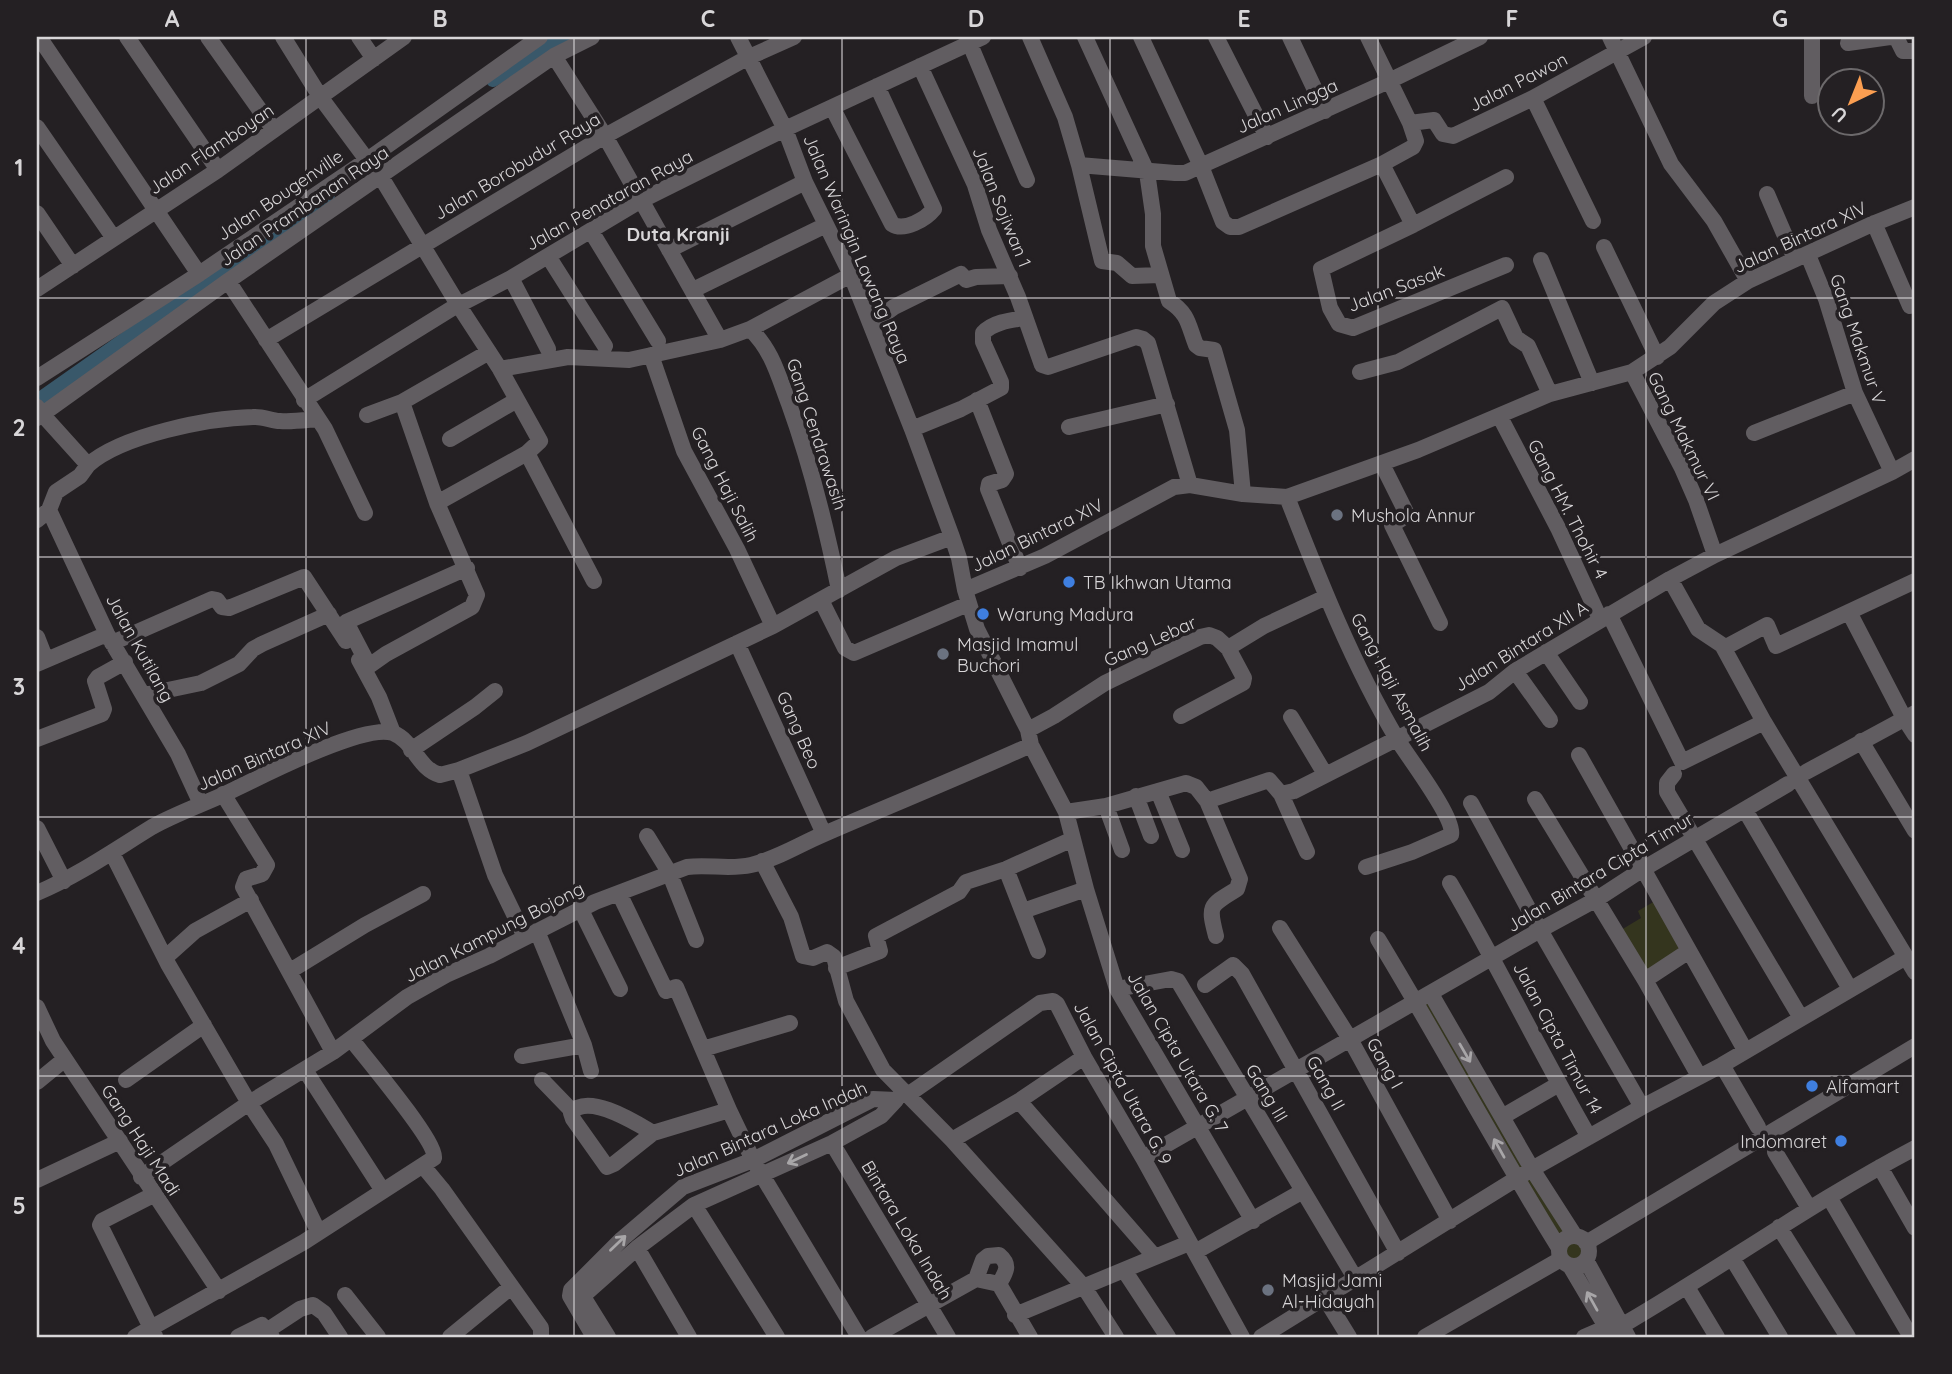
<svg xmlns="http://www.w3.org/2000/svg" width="1952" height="1374" font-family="Quicksand,sans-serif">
  <rect width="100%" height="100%" fill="#242023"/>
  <path fill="#34351e" d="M1655 901 1686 952 1648 975 1621 930 1641 918 1638 911Z
    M1429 997 1528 1168 1517 1176 1422 1002Z
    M1531 1175 1568 1232 1556 1240 1521 1181Z
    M1563 1252a11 11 0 1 1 22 0a11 11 0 1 1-22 0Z"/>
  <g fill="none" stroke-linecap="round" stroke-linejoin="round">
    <path stroke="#39586a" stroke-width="14" d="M493 80 564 37
      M37 401 328 196"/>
    <path stroke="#615d61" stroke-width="16" d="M39 37 199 274
      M127 37 218 170
      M208 37 274 130
      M283 37 321 98 367 160
      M359 37 374 59
      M738 37 785 129 805 182 851 275 912 429 952 537
      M967 37 1027 180
      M1030 37 1065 117 1079 165 1175 173H1185L1389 81 1480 37
      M1085 37 1147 172 1153 214V246L1169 301C1189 314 1188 325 1196 345L1200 348 1214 350 1237 430 1243 494
      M1141 37 1201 166 1223 222 1230 227H1239L1382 164
      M1216 37 1267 137
      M1290 37 1325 111
      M1368 37 1410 123 1416 141 1413 147 1382 164 1413 225 1321 269 1330 308 1339 324 1353 328 1506 265
      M1610 37 1671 164 1714 221 1748 281
      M1812 37V96
      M1896 37 1903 51H1915
      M1848 43 1890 37
      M554 56 605 136 720 340
      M920 66 975 185 989 230 1018 297 1042 365 1048 367 1136 337 1143 339 1148 343 1190 485
      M1533 98 1593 221
      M832 107 892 224C904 232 926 219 934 209L877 86
      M1410 123 1434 120 1443 134 1453 136 1533 98 1644 37
      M37 127 113 237
      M1079 165 1102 261 1117 263 1132 276 1160 275
      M381 177 459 306 500 369 540 441 527 453 437 503 477 595 472 607 386 654 369 666 346 622 467 568
      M1767 194 1795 259
      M37 213 73 266
      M1874 223 1910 306
      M1413 225 1506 177
      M591 231 658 341
      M1604 247 1657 357
      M669 250 805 182
      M1808 255 1826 299 1855 393 1892 472
      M548 256 605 346
      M1541 260 1592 383
      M511 278 548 349
      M228 281 325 429 365 513
      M37 289 218 170 404 37
      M693 290 826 225
      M871 324 894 307 961 274 966 280 976 277 1010 276
      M750 329 851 275
      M266 340 605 136 747 58 794 37
      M651 355 684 451 737 549 773 626
      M500 369 568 357 629 360 720 340 750 329C772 350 778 375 789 404 811 465 826 526 839 590
      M1360 372 1398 362 1502 308 1516 338 1528 346 1550 394
      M1632 372 1682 468 1696 500 1715 555
      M37 378 199 274 367 160 540 37
      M304 400 451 309 511 278 640 201 785 129 983 37
      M977 400 1006 474 1002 480 989 484 988 489 1020 568
      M367 415 402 402
      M1500 417 1558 528 1600 619
      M37 418 228 281 554 56 592 37
      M1069 427 1167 404
      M912 429 961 409 1001 388V382L983 342V333C993 322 1011 320 1025 318
      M1754 433 1855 393
      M450 439 517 400
      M527 453 594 581
      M1382 464 1406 512 1404 517 1392 525 1440 623
      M88 465C122 435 209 418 253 417 263 416 271 421 280 421 292 422 306 420 318 419
      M1287 497C1319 579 1352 663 1397 739 1408 757 1456 819 1451 835L1412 852 1366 867
      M437 503 402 402 489 352
      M49 510 107 634 178 754 201 804
      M37 520 49 510 56 492 80 476 88 465 42 414 37 407
      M1670 579 1698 629 1722 645 1764 722 1915 972
      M965 590 977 629 1028 730 1031 745 1066 812 1086 889 1117 989 1253 1221
      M821 600 845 648 854 653 968 604
      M1849 612 1904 718 1915 735
      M1609 614 1682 762 1764 722
      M37 637 46 660
      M112 643 212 599 217 600 222 607 229 608 304 577 346 641
      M737 643 824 834
      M1724 648 1767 625 1776 646 1915 581
      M1546 652 1580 702
      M359 660 379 697 393 733
      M37 664 107 634
      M1515 671 1550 720
      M144 695 201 683 239 664 253 649 262 644 329 614
      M1181 716 1243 683 1244 678 1228 648
      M1291 717 1325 774
      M1028 730 1054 716 1105 683 1200 637 1209 635 1217 638 1228 648 1264 626 1326 597
      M37 739 102 714 104 709 95 681 98 677 125 662
      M1861 741 1915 831
      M411 750 475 707 495 691
      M1579 755 1745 1050
      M459 770 495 875 525 937
      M1806 772 1915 713
      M1674 774 1667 783V792L1801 1018
      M1158 791 1182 850
      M223 794 267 865 262 874 246 879 243 887 333 1052
      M1281 794 1307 852
      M1136 796 1151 836
      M1535 799 1645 980 1699 1076
      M1207 801 1240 879 1237 889C1209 906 1208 905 1216 936
      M1471 803 1540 930 1642 1107
      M1106 806 1122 850
      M1745 810 1850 989
      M1066 812 1106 806 1186 783 1196 787 1207 801 1269 780 1281 794 1294 791 1489 692 1515 671 1670 579 1715 555 1892 472 1915 459
      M37 828 64 881
      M647 836 669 872 696 940
      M112 853 168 964 249 1103 276 1144 318 1231
      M762 861 791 917 803 956 813 958 827 952 834 957 846 1001 883 1070 952 1140 1084 1287 1116 1337
      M1008 874 1038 951
      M1450 883C1499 967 1541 1054 1589 1137
      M37 893C79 875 113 851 152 827 175 814 201 805 225 794 256 779 363 723 393 733 414 741 417 768 440 775L459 770 527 743 773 626 896 558 952 537 959 558 965 590 1045 556 1174 487 1190 485 1243 494 1287 497 1418 450 1550 394 1632 372 1670 347 1714 303 1748 281 1870 225 1915 207
      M619 893 666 991 676 987 729 1110
      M580 908 620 989
      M1023 911 1086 889
      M1280 928 1350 1039 1450 1221
      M537 931 584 1045 591 1071
      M1378 939C1440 1041 1496 1147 1559 1248
      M166 957 195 931 251 900
      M836 968 880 951 876 936 959 892 966 882 1006 869 1073 839
      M290 971 365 925 423 894
      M1645 980 1689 951
      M1205 985 1233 965 1242 974 1398 1253
      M1117 989 1171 979 1178 981 1355 1278
      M1431 994 1532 1169 1575 1236
      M37 1007 53 1041 219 1291
      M703 1049 790 1023
      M522 1056 584 1045
      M1722 1065 1758 1127
      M305 1070 383 1191
      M126 1080 204 1025
      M542 1080 572 1111
      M37 1082 65 1059
      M909 1094 1040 1003 1053 1001 1057 1004 1084 1057 1143 1158 1242 1337
      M1019 1101 1155 1257
      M1502 1117 1559 1084
      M653 1133C636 1123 588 1092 571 1113L573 1119 607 1167 614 1164 653 1133 729 1110 753 1160 859 1337
      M952 1140 1019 1101 1084 1057
      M832 1143 948 1337
      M1775 1152 1809 1208
      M1143 1158 1540 930 1597 899 1643 869 1788 784
      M423 1166 442 1189 541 1328V1337
      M1880 1167 1915 1228
      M141 1177 249 1103 333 1052 407 997 446 975 489 956 595 902 687 867C708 864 729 870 751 865 777 859 800 844 824 834 893 804 963 776 1031 745
      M37 1180 120 1141
      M153 1195 102 1221 100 1225 155 1336
      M1829 1197 1911 1337
      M694 1205 777 1337
      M1779 1227 1848 1337
      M1559 1251a15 15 0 1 1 30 0a15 15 0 1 1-30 0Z
      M1586 1243 1915 1046
      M637 1248 689 1337
      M1195 1252 1303 1191
      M1732 1258 1780 1337
      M1586 1260 1628 1337
      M1570 1266 1612 1337
      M1124 1270 1168 1337
      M976 1279 983 1260 988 1256 999 1255C1011 1265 1006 1272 999 1284
      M577 1287 608 1337
      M1687 1287 1717 1337
      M345 1295 378 1337
      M1325 1298 1349 1337
      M575 1303 637 1248 694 1205 832 1143 881 1116 896 1100
      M1015 1315 1189 1243
      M1628 1322C1725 1265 1816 1200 1915 1148
      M268 1330 300 1309 313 1305 324 1313 340 1337
      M135 1337 304 1242 434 1158C437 1142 365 1057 351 1039
      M238 1337 262 1325 272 1337
      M450 1337 511 1287
      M594 1337 570 1296 571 1290 622 1239 683 1187 753 1160 873 1099 896 1100
      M872 1337 976 1279 999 1284 1030 1337
      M1261 1337 1532 1169 1642 1107 1722 1065 1899 961
      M1425 1337 1561 1259
      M1584 1337 1614 1324"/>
  </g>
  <defs><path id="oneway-shaft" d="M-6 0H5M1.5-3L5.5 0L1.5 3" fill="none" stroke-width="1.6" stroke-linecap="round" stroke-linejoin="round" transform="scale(1.75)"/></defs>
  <g stroke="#a8a6a8">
    <use href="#oneway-shaft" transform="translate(1465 1053) rotate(60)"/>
    <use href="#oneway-shaft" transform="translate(1499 1148) rotate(-119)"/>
    <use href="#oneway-shaft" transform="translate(797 1159) rotate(155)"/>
    <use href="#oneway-shaft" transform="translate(618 1243) rotate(-44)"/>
    <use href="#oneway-shaft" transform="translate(1592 1301) rotate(-119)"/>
  </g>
  <path fill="none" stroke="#d8d6d8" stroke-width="2" stroke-opacity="0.55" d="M306 37V1337M574 37V1337M842 37V1337M1110 37V1337M1378 37V1337M1646 37V1337M37 298H1915M37 557H1915M37 817H1915M37 1076H1915"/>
  <g fill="#6b7280" stroke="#242023" stroke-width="2.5">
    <circle cx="1337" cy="515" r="7"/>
    <circle cx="943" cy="654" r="7"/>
    <circle cx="1268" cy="1290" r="7"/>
  </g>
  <g fill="#3f7fe0" stroke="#242023" stroke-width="2.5">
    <circle cx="1069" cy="582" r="7"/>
    <circle cx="983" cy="614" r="7"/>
    <circle cx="1812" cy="1086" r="7"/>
    <circle cx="1841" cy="1141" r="7"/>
  </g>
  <g text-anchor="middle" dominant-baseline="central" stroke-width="7" stroke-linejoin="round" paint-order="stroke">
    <g font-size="18" fill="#d8d6d8" stroke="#242023">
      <text transform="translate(1518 82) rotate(-27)">Jalan Pawon</text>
      <text transform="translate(1287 106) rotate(-24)">Jalan Lingga</text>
      <text transform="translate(211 149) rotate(-34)">Jalan Flamboyan</text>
      <text transform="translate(517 166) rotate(-31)">Jalan Borobudur Raya</text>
      <text transform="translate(280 195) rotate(-34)">Jalan Bougenville</text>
      <text transform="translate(609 200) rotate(-29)">Jalan Penataran Raya</text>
      <text transform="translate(304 206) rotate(-34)">Jalan Prambanan Raya</text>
      <text transform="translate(1002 207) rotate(68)">Jalan Sojiwan 1</text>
      <text transform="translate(1800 237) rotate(-25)">Jalan Bintara XIV</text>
      <text transform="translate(857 249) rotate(67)">Jalan Waringin Lawang Raya</text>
      <text transform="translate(1396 288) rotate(-21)">Jalan Sasak</text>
      <text transform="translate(1858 339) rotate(71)">Gang Makmur V</text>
      <text transform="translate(817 434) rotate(72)">Gang Cendrawasih</text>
      <text transform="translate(1684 436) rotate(64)">Gang Makmur VI</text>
      <text transform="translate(725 484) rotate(63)">Gang Haji Salih</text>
      <text transform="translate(1568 509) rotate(63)">Gang HM. Thohir 4</text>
      <text transform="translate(1037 535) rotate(-26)">Jalan Bintara XIV</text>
      <text transform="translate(1150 641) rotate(-24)">Gang Lebar</text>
      <text transform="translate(1521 646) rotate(-32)">Jalan Bintara XII A</text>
      <text transform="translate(140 648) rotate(61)">Jalan Kutilang</text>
      <text transform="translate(1392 682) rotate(62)">Gang Haji Asmalih</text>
      <text transform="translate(799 730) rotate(66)">Gang Beo</text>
      <text transform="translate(264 756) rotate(-24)">Jalan Bintara XIV</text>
      <text transform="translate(1600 872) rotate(-31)">Jalan Bintara Cipta Timur</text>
      <text transform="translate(494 932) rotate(-27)">Jalan Kampung Bojong</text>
      <text transform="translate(1558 1038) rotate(62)">Jalan Cipta Timur 14</text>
      <text transform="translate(1178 1052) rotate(60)">Jalan Cipta Utara G. 7</text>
      <text transform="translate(1385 1063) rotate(61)">Gang I</text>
      <text transform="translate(1123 1083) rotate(61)">Jalan Cipta Utara G. 9</text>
      <text transform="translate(1326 1083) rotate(61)">Gang II</text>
      <text transform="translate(1267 1093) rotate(59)">Gang III</text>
      <text transform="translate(770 1129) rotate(-24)">Jalan Bintara Loka Indah</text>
      <text transform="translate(141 1140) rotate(57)">Gang Haji Madi</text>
      <text transform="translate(907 1230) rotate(59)">Bintara Loka Indah</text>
    </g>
    <g font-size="18" fill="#d8d6d8" stroke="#242023" text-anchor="start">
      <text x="1351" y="515">Mushola Annur</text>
      <text x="1083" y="582">TB Ikhwan Utama</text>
      <text x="997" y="614">Warung Madura</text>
      <text x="957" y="644">Masjid Imamul<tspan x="957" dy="21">Buchori</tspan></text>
      <text x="1826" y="1086">Alfamart</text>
      <text x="1827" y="1141" text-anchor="end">Indomaret</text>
      <text x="1282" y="1280">Masjid Jami<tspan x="1282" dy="21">Al-Hidayah</tspan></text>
    </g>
    <g font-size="19" font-weight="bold" fill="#d8d6d8" stroke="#242023">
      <text x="678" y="234">Duta Kranji</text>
    </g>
  </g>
  <rect width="1952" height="1374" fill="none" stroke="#242023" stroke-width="77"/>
  <g transform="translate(1851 102) rotate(223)"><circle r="33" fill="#242023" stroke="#6c696b" stroke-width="2"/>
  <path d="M0-5L12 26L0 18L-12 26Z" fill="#fb9e51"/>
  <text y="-10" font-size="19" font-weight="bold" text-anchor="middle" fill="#d8d6d8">U</text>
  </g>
  <rect x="38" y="38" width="1875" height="1298" fill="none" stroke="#d8d6d8" stroke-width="2.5"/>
  <g font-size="23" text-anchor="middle" font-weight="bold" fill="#d8d6d8">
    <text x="172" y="27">A</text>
    <text x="440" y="27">B</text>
    <text x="708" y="27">C</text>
    <text x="976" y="27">D</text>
    <text x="1244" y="27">E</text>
    <text x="1512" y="27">F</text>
    <text x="1780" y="27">G</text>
    <text x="19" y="176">1</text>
    <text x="19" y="436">2</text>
    <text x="19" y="695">3</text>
    <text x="19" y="954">4</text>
    <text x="19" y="1214">5</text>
  </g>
</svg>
